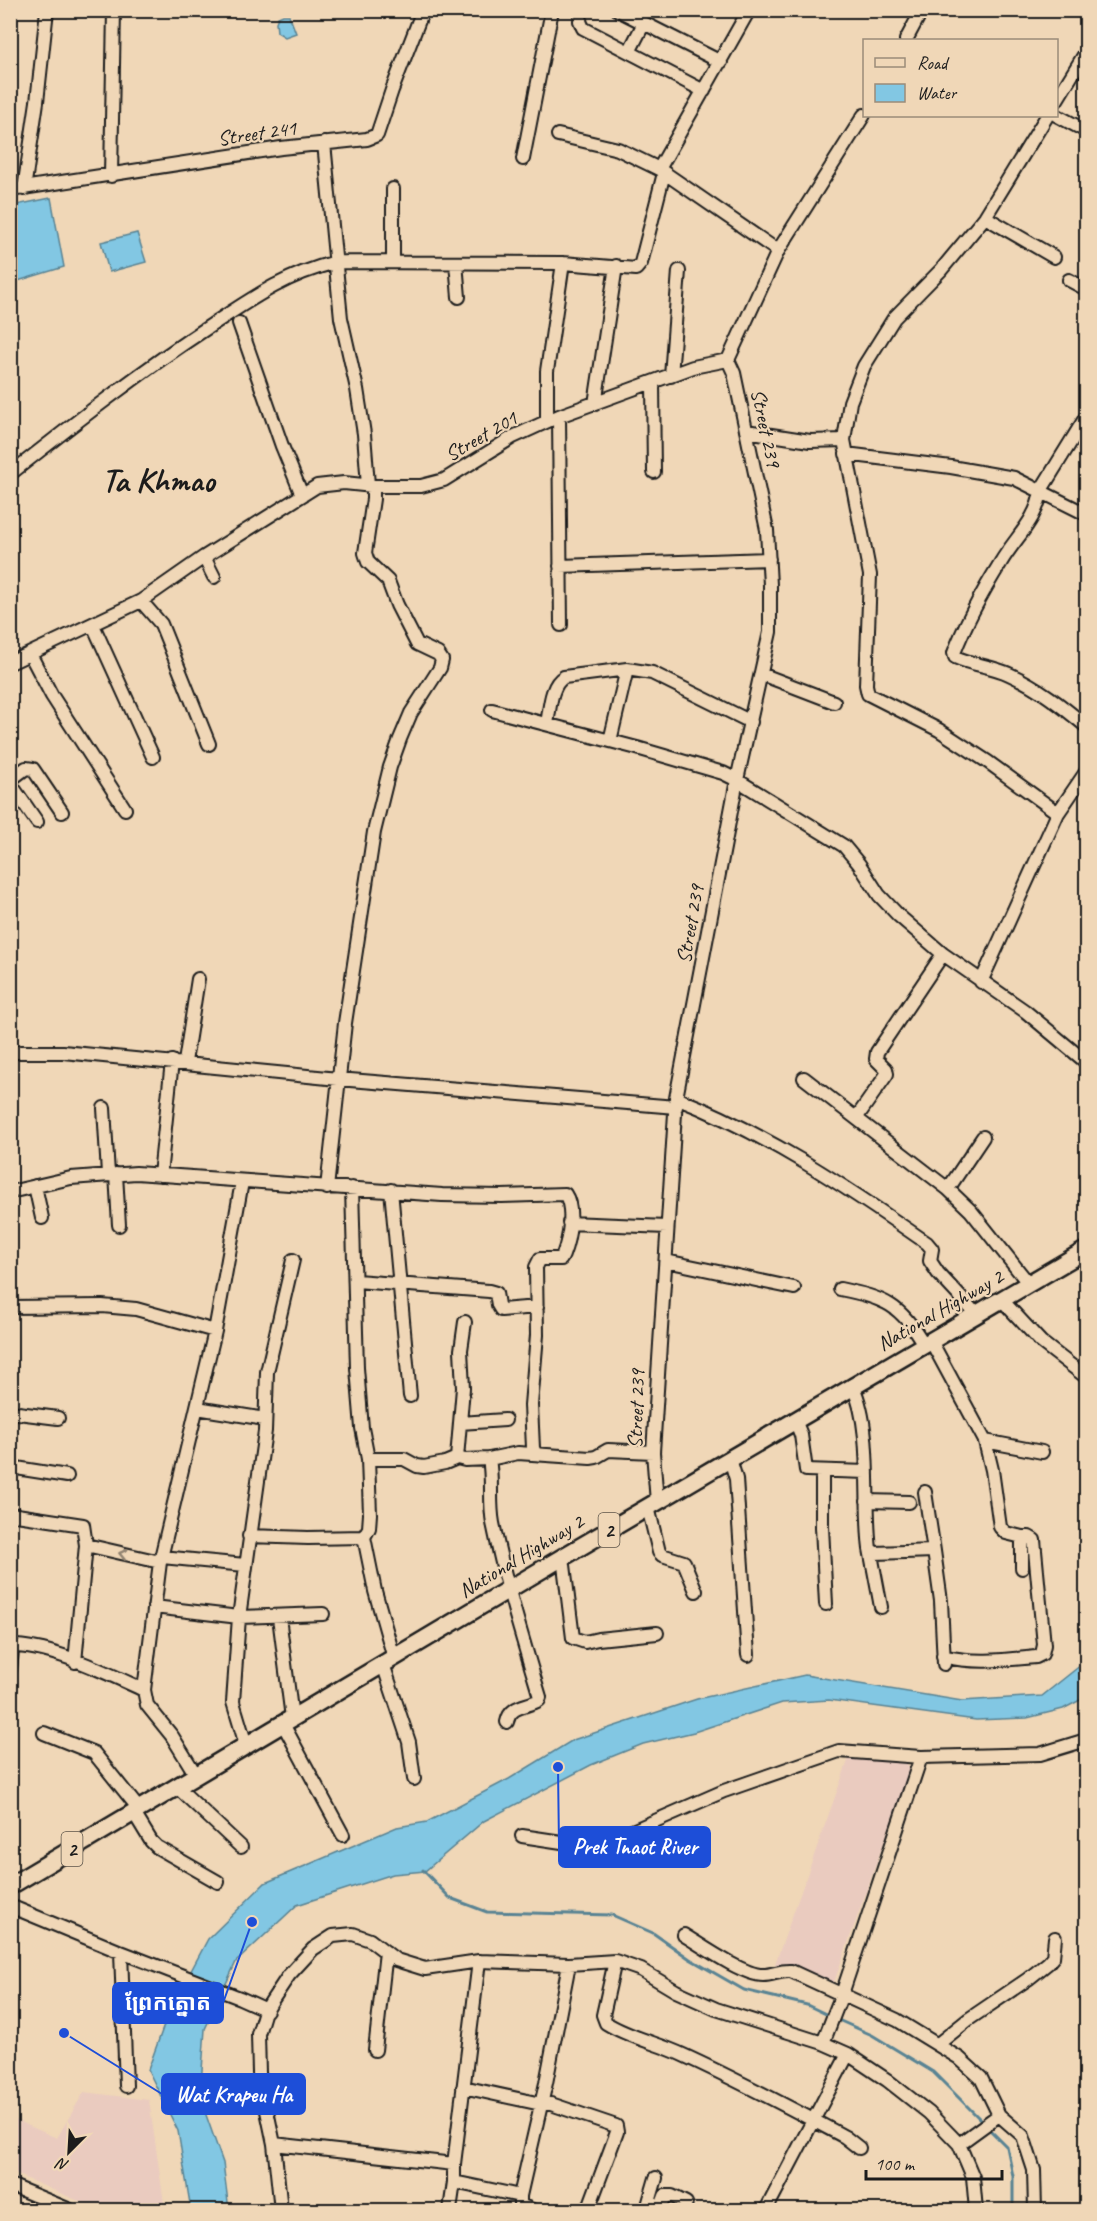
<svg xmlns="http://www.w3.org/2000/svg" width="1097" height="2221" font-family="Caveat,'Noto Sans Khmer',sans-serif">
  <rect width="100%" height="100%" fill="#f0d7b7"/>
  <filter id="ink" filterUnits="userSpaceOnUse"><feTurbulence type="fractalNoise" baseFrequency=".0167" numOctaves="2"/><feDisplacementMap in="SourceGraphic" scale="12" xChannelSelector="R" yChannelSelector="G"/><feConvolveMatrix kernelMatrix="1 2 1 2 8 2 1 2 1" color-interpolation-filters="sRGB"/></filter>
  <g filter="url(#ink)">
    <path fill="#eacbbf" d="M849 1758 905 1761 910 1769 834 1982 829 1984 775 1964Z
      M84 2092 149 2100 165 2210H100L11 2172V2124L13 2119 57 2138Z"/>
    <path fill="#82c7e3" stroke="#598393" stroke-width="1.5" d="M283 15H289L296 33 285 37 277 32 276 22 278 17Z
      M51 198 64 267 11 283V206Z
      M137 233 146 262 109 272 101 242Z
      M1086 1661V1697L1063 1709 1027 1718 976 1720 829 1700 782 1703 694 1732 643 1744 591 1765 484 1821 425 1871 393 1874 297 1905 236 1962 205 2029 200 2098 223 2163 229 2210H191L178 2131 148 2070 168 2014 208 1939 265 1883 397 1827 427 1822 509 1779 573 1740 697 1699 805 1675 962 1701 1042 1696Z"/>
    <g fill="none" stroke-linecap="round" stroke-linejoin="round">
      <path stroke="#598393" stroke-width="3" d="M423 1870 450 1898 487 1912 612 1915 653 1933 690 1959 744 1990 807 2005 830 2016
        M836 2019 872 2035 933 2072 984 2123
        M988 2128 1007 2147 1013 2176V2210"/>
      <defs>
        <path id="minor" d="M581 10 580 21 583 28 704 91
          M618 10 721 62
          M906 40 922 10
          M629 52 644 23
          M1056 101 1086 52
          M1056 115 1086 131
          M1047 116 985 217 941 270 894 318 864 366 850 402 844 440 870 575 866 685 868 694 939 730 988 762 1058 813
          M558 135 618 149 659 169 778 251
          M324 143 341 318 357 389 364 434 368 485
          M523 159 552 10
          M659 169 749 10
          M111 176 114 10
          M24 189 37 102 47 10
          M393 189V262
          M10 190 281 148 367 139 377 135 392 90 423 10
          M985 217 1054 257
          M456 263 459 297
          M1069 280 1086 289
          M239 323 282 446 302 495
          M671 376 679 271
          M653 382 654 472
          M595 404 616 266
          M559 416 561 625
          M1086 417 1041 490C1038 519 1015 538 1001 562 983 591 966 621 954 653L955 657C972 665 992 666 1009 674 1038 687 1062 706 1086 726
          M547 421V371L563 263
          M746 431 810 441 844 440
          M846 454 951 467 1014 478 1086 514
          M10 474C76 422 141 371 210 326 254 297 285 275 336 262L563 263 636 269 641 263 664 173
          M204 557 214 577
          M560 566 769 559
          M141 601 161 624 209 744
          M93 625 153 757
          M30 654 52 696 125 809
          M10 663 141 601 204 557 317 486 344 483 373 486H421L444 480 513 437 559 416 693 367 728 360 778 251 864 115
          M761 674 834 702
          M492 710 637 748 723 773 737 780 844 846 859 864 879 895 899 916 943 954 1025 1011 1086 1062
          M547 724C550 709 550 685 564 677L627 669
          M610 741 627 669 652 673 751 722
          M10 780 26 768 33 769 62 812
          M10 783 37 822
          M981 982 1058 813 1086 772
          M10 1052H63L338 1079 676 1107
          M185 1062 198 979
          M804 1078 948 1189 971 1211 1029 1284
          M676 1098C766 1133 848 1188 927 1243L932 1249 930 1261 938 1273 976 1314
          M104 1108 108 1174
          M857 1117 887 1074 886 1069 876 1059 877 1052 943 954
          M116 1174 119 1225
          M160 1175 172 1061
          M35 1186 42 1218
          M327 1188 345 1023 374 832 390 767 400 739 411 713 440 668 442 660 438 654 417 644 397 605 388 581 368 562 365 553 373 499V486
          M352 1188 357 1368 362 1428 368 1459 370 1514 369 1528 364 1537 375 1591 394 1658
          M948 1189 983 1137
          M391 1190 410 1396
          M10 1192 71 1178 136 1173 442 1195 502 1196 565 1194C575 1209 569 1239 563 1255L561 1259H540L536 1267 537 1335 531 1405 533 1448 535 1453
          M569 1223 667 1227
          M666 1261 794 1288
          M356 1281 489 1291 496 1293 498 1305 501 1310 537 1307
          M840 1289C884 1298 901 1304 924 1345
          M1001 1299 1041 1342 1086 1377
          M10 1307 102 1306 136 1309 215 1331
          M931 1341 985 1441 992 1470 1000 1527 1006 1533 1022 1537V1568
          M853 1387C873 1429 864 1502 870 1549L875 1553 934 1551 941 1601 944 1664
          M197 1408 265 1419
          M10 1412 58 1418
          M795 1420 801 1435 806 1470 867 1472
          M460 1423 505 1420
          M985 1441 1042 1452
          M457 1458 463 1388 461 1350 465 1322
          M368 1459H404L417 1466 424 1467 445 1463 457 1458 465 1460 489 1459 518 1453 590 1458 596 1457 608 1450 653 1452
          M489 1459C493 1480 489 1502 493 1523 505 1582 523 1640 540 1697L539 1700C527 1707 510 1705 507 1722
          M730 1459 736 1479 748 1655
          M10 1467 67 1476
          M822 1471V1527L826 1604
          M925 1492 934 1551
          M867 1501 909 1502
          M657 1502 653 1452 676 1098 737 780 770 632V585L767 530 734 373 728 360
          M648 1507 659 1552 662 1555 684 1562 696 1591
          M10 1514 83 1525 86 1545 75 1662
          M249 1536 308 1538 364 1537
          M86 1545 160 1562
          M870 1549 881 1607
          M162 1557 245 1565
          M563 1557 573 1638 585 1642 598 1639 657 1633
          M154 1607 239 1617 323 1614
          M279 1617 292 1718
          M943 1656C973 1664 1005 1660 1036 1657L1042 1654 1044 1645 1034 1540 1029 1537H1022
          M383 1664 409 1742 414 1779
          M10 1670 12 1650 16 1646C56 1648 107 1673 144 1690
          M283 1724 343 1835
          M44 1733 94 1753 139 1809
          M246 1745 233 1702 239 1617 265 1431 267 1372 293 1260
          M196 1775 172 1736 147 1705 144 1690 160 1562 215 1331 242 1182
          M177 1787 241 1847
          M134 1813 151 1841 157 1847 218 1882
          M522 1836 575 1844 616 1838 724 1791 839 1751 921 1757
          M10 1906 121 1952 240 1998 267 2010
          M684 1935C702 1946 743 1975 763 1975 773 1975 780 1970 791 1971L897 2020 959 2058 981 2078 999 2115 1023 2136 1034 2170 1035 2210
          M121 1952 126 2086
          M615 1961 603 2015 606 2023C630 2038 658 2043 683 2055 738 2080 792 2109 845 2137L859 2148
          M823 2043 842 1994 921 1757 1040 1754 1086 1740
          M938 2044 969 2019 1028 1979 1048 1963 1053 1957 1055 1938
          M375 2050 386 1952
          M463 2087 541 2104H551L616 2126 617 2132 588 2210
          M274 2144 454 2164
          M959 2144 999 2115
          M454 2182V2164L479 1961
          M10 2185 70 2210
          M520 2196 546 2083 569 1964
          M647 2209 656 2178
          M281 2210 274 2144 259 2073 258 2034 264 2014 271 2002 289 1975 313 1949 333 1936 353 1934 370 1940 396 1960 425 1969 479 1961 569 1964 615 1961 641 1970 676 1991 716 2009 823 2043 848 2054 887 2080 929 2113 959 2144 973 2177 976 2210
          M450 2210 454 2182 520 2196V2205L532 2210
          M647 2210 662 2204 665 2196H672L686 2203
          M766 2210 848 2054"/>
        <path id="highway" d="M10 1886 563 1557 1086 1250"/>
      </defs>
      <use href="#minor" stroke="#1c1c1c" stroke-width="16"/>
      <use href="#highway" stroke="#1c1c1c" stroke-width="21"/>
      <use href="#minor" stroke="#f0d7b7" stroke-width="12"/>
      <use href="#highway" stroke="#f0d7b7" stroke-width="16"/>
    </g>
    <defs><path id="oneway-chevron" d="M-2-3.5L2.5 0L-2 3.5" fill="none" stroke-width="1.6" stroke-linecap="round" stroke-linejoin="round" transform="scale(1.5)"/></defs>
    <use stroke="#918371" href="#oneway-chevron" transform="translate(123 1554) rotate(-167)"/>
  </g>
  <g text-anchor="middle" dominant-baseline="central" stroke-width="4.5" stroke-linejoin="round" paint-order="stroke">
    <g fill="#f0d7b7" stroke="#5c544a" stroke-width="1.5">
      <rect x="598.5" y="1513" width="21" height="34" rx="4.5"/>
      <rect x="61.5" y="1832" width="21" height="34" rx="4.5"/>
    </g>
    <g font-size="20" font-weight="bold" fill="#1c1c1c">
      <text x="609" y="1530">2</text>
      <text x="72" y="1849">2</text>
    </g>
    <g font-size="21" fill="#1c1c1c" stroke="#f0d7b7">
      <text transform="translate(257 133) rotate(-8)">Street 241</text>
      <text transform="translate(766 428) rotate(78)">Street 239</text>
      <text transform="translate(481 436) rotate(-30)">Street 201</text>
      <text transform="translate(690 924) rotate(-80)">Street 239</text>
      <text transform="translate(940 1310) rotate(-30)">National Highway 2</text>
      <text transform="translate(636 1409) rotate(-88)">Street 239</text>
      <text transform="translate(521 1556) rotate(-31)">National Highway 2</text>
    </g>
    <g font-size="33" font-weight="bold" fill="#1c1c1c" stroke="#f0d7b7">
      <text x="158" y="480">Ta Khmao</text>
    </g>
  </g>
  <path fill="none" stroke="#1d4ed8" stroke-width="2" d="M558 1767L559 1847M252 1922L223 2003M64 2033L162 2094"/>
  <g fill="#1d4ed8" stroke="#f0d7b7" stroke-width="2">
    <circle cx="558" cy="1767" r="6"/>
    <circle cx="252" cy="1922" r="6"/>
    <circle cx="64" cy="2033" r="6"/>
  </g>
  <g fill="#1d4ed8" stroke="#1d4ed8" stroke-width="2">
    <rect x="559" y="1827" width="151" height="40" rx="6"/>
    <rect x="113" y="1983" width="110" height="40" rx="6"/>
    <rect x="162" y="2074" width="143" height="40" rx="6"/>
  </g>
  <g font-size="22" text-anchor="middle" font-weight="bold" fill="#fff">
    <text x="635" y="1854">Prek Tnaot River</text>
    <text x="168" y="2010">ព្រែកត្នោត</text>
    <text x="234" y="2102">Wat Krapeu Ha</text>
  </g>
  <rect width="1097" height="2221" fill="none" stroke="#f0d7b7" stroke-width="36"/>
  <rect x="18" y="18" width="1061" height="2185" fill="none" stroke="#1c1c1c" stroke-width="2" filter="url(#ink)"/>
  <rect x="863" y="39" width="195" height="78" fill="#f0d7b7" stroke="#9b8c79" stroke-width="1.5"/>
  <rect x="875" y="58" width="30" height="9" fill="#f0d7b7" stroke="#9b8c79" stroke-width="1.5"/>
  <text x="917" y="69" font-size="18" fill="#1c1c1c">Road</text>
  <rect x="875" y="84" width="30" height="18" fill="#82c7e3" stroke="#9b8c79" stroke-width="1.5"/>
  <text x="917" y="99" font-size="18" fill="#1c1c1c">Water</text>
  <g transform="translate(69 2152) rotate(204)" stroke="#f0d7b7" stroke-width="4.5" paint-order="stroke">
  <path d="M0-4.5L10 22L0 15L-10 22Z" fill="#1c1c1c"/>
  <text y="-9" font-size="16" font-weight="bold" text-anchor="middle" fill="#1c1c1c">N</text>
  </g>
  <path d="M866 2170v9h136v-9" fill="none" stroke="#1c1c1c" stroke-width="3"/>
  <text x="875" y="2170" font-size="18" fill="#1c1c1c" stroke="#f0d7b7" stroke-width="4.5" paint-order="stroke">100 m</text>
</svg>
